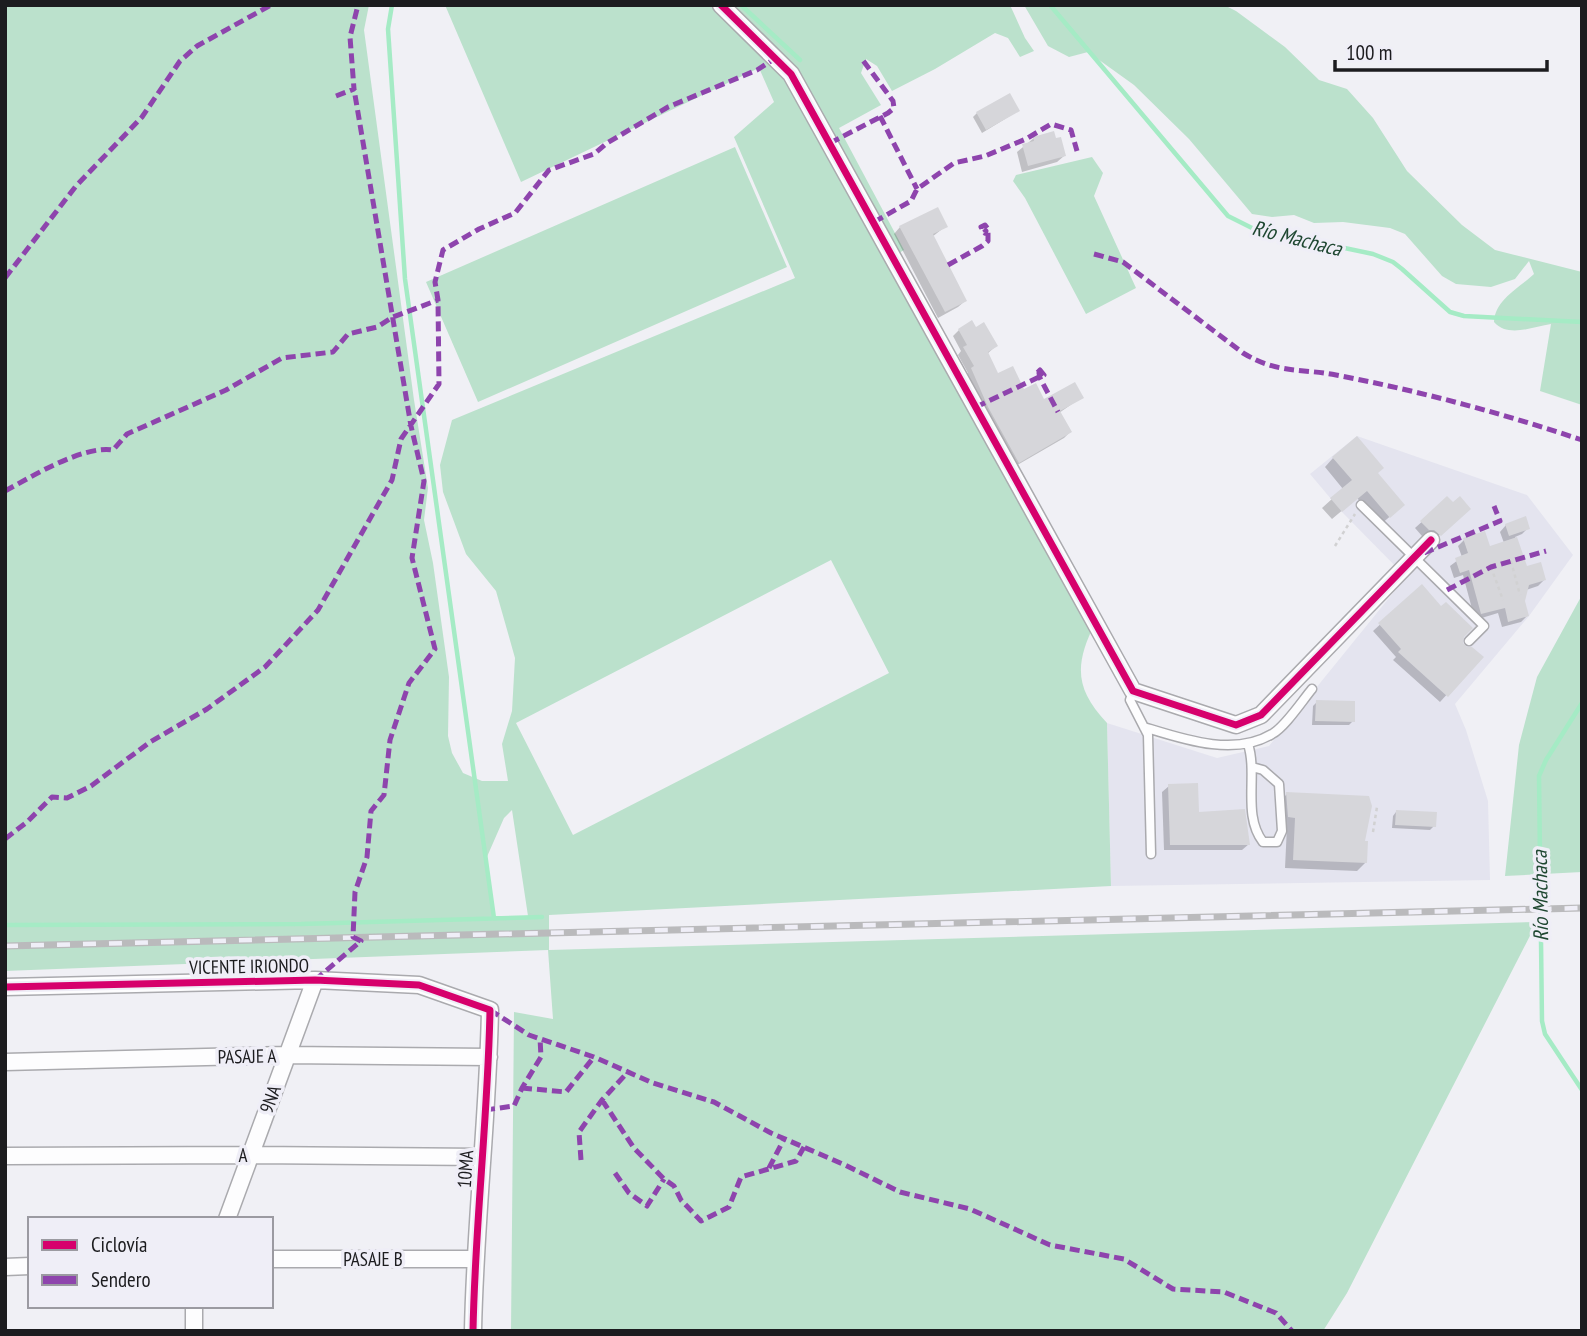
<svg xmlns="http://www.w3.org/2000/svg" width="1587" height="1336" font-family="'PT Sans Narrow',sans-serif">
  <rect width="100%" height="100%" fill="#f0f0f5"/>
  <path fill="#e4e4ef" d="M1357 436 1527 495 1573 555 1529 616 1455 704 1466 730 1488 801 1490 880 1111 886 1107 723 1217 758 1269 746 1406 577 1342 512 1310 474Z"/>
  <path fill="#bbe1cc" fill-rule="evenodd" d="M5 5H369L364 30 414 400 428 488 424 520 433 563 449 677 448 736 452 753 463 773 482 781H508L502 744 512 711 515 658 496 591 466 554 443 492 440 465 452 420 795 278 734 137 774 102 759 68 521 182 445 5H719L791 74 1095 623C1075 664 1074 688 1107 723L1111 886 549 915V950L1537 922 1347 1293 1323 1331H511L514 1012 553 1019 548 950 5 971ZM831 560 889 673 573 835 516 723ZM512 810 528 916H494L486 859 504 818Z
    M727 5H1010L1025 38 1034 51 1020 57 1008 38 995 33 935 69 892 91 877 66 866 59 861 73 881 105 839 128 904 250 899 253 791 64Z
    M1024 5H1224L1236 11 1285 47 1319 80 1347 89 1373 118 1407 171 1462 225 1495 250 1582 272V405L1540 391 1551 324C1532 327 1508 338 1494 322 1495 300 1519 288 1534 274L1529 261 1515 279 1491 287 1456 284 1442 276 1405 234 1390 228 1343 222 1314 223 1294 215 1272 217 1252 214 1189 139 1134 85 1088 52 1069 57 1048 46Z
    M735 147 787 267 478 402 426 282Z
    M1092 157 1103 173 1094 196 1136 288 1086 314 1025 198 1013 181 1016 175Z
    M1582 595V872L1505 876 1519 745 1537 677Z"/>
  <path fill="#0003" d="M1018 111 982 133 973 117 977 113Z
    M1034 138 1064 156 1057 162 1022 172 1017 152Z
    M946 226 932 237 965 301 958 307 938 318 894 234 900 227Z
    M976 329 996 346 987 354 997 375 1043 401 1082 397 1059 413 1070 432 1064 438 1012 468 966 375 968 373 958 355 961 351 953 336 959 330Z
    M1333 458 1376 474 1394 513 1380 525 1357 498 1332 519 1322 508 1343 489 1325 467Z
    M1447 499 1453 505 1468 508 1433 541 1428 536H1422L1415 528Z
    M1506 525 1528 528 1522 534 1515 537 1526 568 1544 580 1538 586 1526 590 1523 601 1527 616 1521 622 1502 627 1498 613 1475 620 1463 575 1454 578 1450 566 1462 557 1458 546 1464 540 1489 548 1504 543 1500 532Z
    M1421 587 1464 648 1481 657 1440 702 1393 660 1396 657 1373 631Z
    M1317 702 1353 721 1349 725H1312L1313 706Z
    M1169 786 1197 813 1249 844 1242 850H1164L1162 792Z
    M1287 794 1363 842 1366 862 1357 871 1285 868 1287 826H1279L1278 803Z
    M1396 812 1434 826 1430 830 1392 828 1393 816Z"/>
  <g fill="none" stroke-linecap="round" stroke-linejoin="round">
    <path stroke="#a5ebc5" stroke-width="4.5" d="M392 5 388 29 405 279 494 918
      M741 5 800 60
      M1050 5 1228 216 1254 229 1373 254 1393 262 1402 269 1450 312 1464 316 1582 322
      M1582 703 1546 760 1539 776 1542 1021 1545 1034 1582 1090
      M5 925 301 924 542 917"/>
  </g>
  <path fill="#d6d6da" d="M1010 93 1020 111 986 130 976 112Z
    M1054 131 1056 138 1061 137 1066 156 1028 166 1022 144 1034 141 1033 137Z
    M938 207 948 227 933 234 967 301 945 312 899 226Z
    M972 320 976 327 984 322 998 346 988 352 998 373 1013 366 1024 389 1036 383 1044 399 1075 382 1084 398 1060 411 1072 432 1019 463 988 407 971 368 974 366 963 347 967 345 958 329Z
    M1357 436 1384 468 1378 473 1405 505 1390 518 1367 491 1342 512 1330 498 1352 480 1332 457Z
    M1447 496 1453 502 1460 496 1471 509 1441 536 1434 530H1429L1420 521Z
    M1526 516 1530 529 1509 536 1505 524Z
    M1485 531 1490 546 1517 537 1527 566 1541 562 1546 580 1529 585 1525 601 1529 616 1508 622 1505 608 1481 614 1469 570 1460 573 1455 558 1468 553 1463 538Z
    M1422 584 1441 606 1446 602 1473 628 1464 637 1463 643 1467 647H1472L1484 657 1448 697 1398 652 1401 649 1378 623Z
    M1316 700 1355 701V722L1315 721Z
    M1198 783 1199 812 1245 809 1250 845H1170L1168 784Z
    M1286 792 1369 796 1372 806 1365 841H1368L1367 863 1293 860 1295 818 1288 817Z
    M1396 810 1437 812 1436 827 1395 825Z"/>
  <g fill="none" stroke-linecap="round" stroke-linejoin="round">
    <defs>
      <path id="lane" d="M1361 505 1484 626 1469 641
        M1133 691 1130 700 1148 735 1151 854
        M1144 727C1183 739 1234 757 1272 734 1285 727 1302 701 1312 689
        M1248 744C1258 775 1242 815 1263 842H1277L1282 831 1279 784 1263 770 1252 767"/>
      <path id="street" d="M721 5 791 74 1133 691 1236 725 1261 715 1431 540
        M5 987 315 980 419 985 490 1010C488 1117 475 1223 473 1331
        M5 1062 286 1055 489 1057
        M5 1156 250 1155 482 1157
        M227 1219 315 980
        M271 1259H474
        M5 1267 30 1266
        M194 1306V1331"/>
    </defs>
    <use href="#lane" stroke="#aaaaae" stroke-width="11"/>
    <use href="#street" stroke="#aaaaae" stroke-width="19"/>
    <path stroke="#d1d1d2" stroke-width="2.5" stroke-dasharray="3.5 3.5" stroke-linecap="butt" d="M1335 546 1355 514
      M1511 561 1520 595
      M1491 567 1503 600
      M1373 832 1377 807"/>
    <use href="#lane" stroke="#fdfdfe" stroke-width="8"/>
    <use href="#street" stroke="#fdfdfe" stroke-width="16"/>
    <defs>
      <path id="rail" d="M5 946 1582 908"/>
    </defs>
    <use href="#rail" stroke="#bababc" stroke-width="7"/>
    <use href="#rail" stroke="#efeef7" stroke-width="4.5" stroke-dasharray="13" stroke-linecap="butt"/>
    <path stroke="#8e44ad" stroke-width="5" stroke-dasharray="10 5" stroke-linecap="butt" d="M336 96 354 89 350 37 358 5
      M880 116 917 189
      M830 143 888 113 894 108 893 101 862 59
      M874 222 911 201 917 189 954 163 985 156 1026 139 1051 124 1071 130 1077 151
      M1094 254 1123 262 1243 353C1278 374 1299 368 1336 375 1420 391 1501 413 1582 440
      M948 265 982 246 988 241V229L985 225 981 227 985 233 986 231 984 229
      M5 278 76 186 142 117 180 61 197 46 271 5
      M976 407 1039 377 1037 373 1040 370 1044 375 1041 377 1039 373 1040 378 1058 412
      M5 491C31 477 83 445 113 450L127 434 226 390 282 358 333 352 348 334 377 327 393 317 438 300
      M1424 553 1500 521 1494 506
      M1447 590 1491 567 1546 551
      M5 839 27 822 52 797 67 798 91 786 150 742 207 709 265 667 318 610 392 480 401 439 439 384 438 300 435 282 443 250 479 229 515 213 549 170 594 154 607 143 668 107 757 70 777 57
      M315 980 361 941 353 937 355 892 367 857 371 811 384 795 390 740 409 683 435 649 412 558 424 481 411 426 354 89
      M490 1010 529 1035 594 1057 653 1083 714 1102 771 1133 845 1165 900 1192 970 1209 1050 1245 1124 1259 1173 1289 1224 1292 1276 1313 1292 1331
      M522 1088 566 1092 594 1057
      M602 1100 634 1148 664 1179 674 1186 681 1200 701 1221 729 1207 741 1177 796 1161 804 1147
      M485 1110 514 1106 522 1088 541 1057 540 1038
      M581 1160 579 1132 602 1100 628 1072
      M769 1168 784 1139
      M615 1173 629 1193 647 1206 664 1179"/>
    <defs>
      <path id="cycleway" d="M721 5 791 74 1133 691 1236 725 1261 715 1431 540
        M5 987 315 980 419 985 490 1010C488 1117 475 1223 473 1331"/>
    </defs>
    <use href="#cycleway" stroke="#efeef7" stroke-width="11"/>
    <use href="#cycleway" stroke="#d6006c" stroke-width="7"/>
  </g>
  <g text-anchor="middle" dominant-baseline="central" stroke-width="7" stroke-linejoin="round" paint-order="stroke">
    <g font-size="19" fill="#1c1c1f" stroke="#efeef7">
      <text transform="translate(249 966) rotate(-1)">VICENTE IRIONDO</text>
      <text transform="translate(247 1056) rotate(-1)">PASAJE A</text>
      <text transform="translate(270 1099) rotate(-70)">9NA</text>
      <text x="243" y="1155">A</text>
      <text transform="translate(465 1169) rotate(-86)">10MA</text>
      <text x="373" y="1259">PASAJE B</text>
    </g>
    <g font-size="21" font-style="italic" fill="#1e4731" stroke="#efeef7">
      <text transform="translate(1297 238) rotate(14)">Río Machaca</text>
      <text transform="translate(1540 896) rotate(-91)">Río Machaca</text>
    </g>
  </g>
  <rect width="1587" height="1336" fill="none" stroke="#1c1c1f" stroke-width="14"/>
  <rect x="28" y="1217" width="245" height="91" fill="#efeef7" stroke="#9b9aa1" stroke-width="2"/>
  <rect x="42" y="1240" width="35" height="10" fill="#d6006c" stroke="#9b9aa1" stroke-width="2"/>
  <text x="91" y="1252" font-size="21" fill="#1c1c1f">Ciclovía</text>
  <rect x="42" y="1275" width="35" height="10" fill="#8e44ad" stroke="#9b9aa1" stroke-width="2"/>
  <text x="91" y="1287" font-size="21" fill="#1c1c1f">Sendero</text>
  <path d="M1335 60v10h212v-10" fill="none" stroke="#1c1c1f" stroke-width="3.5"/>
  <text x="1346" y="60" font-size="21" fill="#1c1c1f" stroke="#efeef7" stroke-width="5" paint-order="stroke">100 m</text>
</svg>
